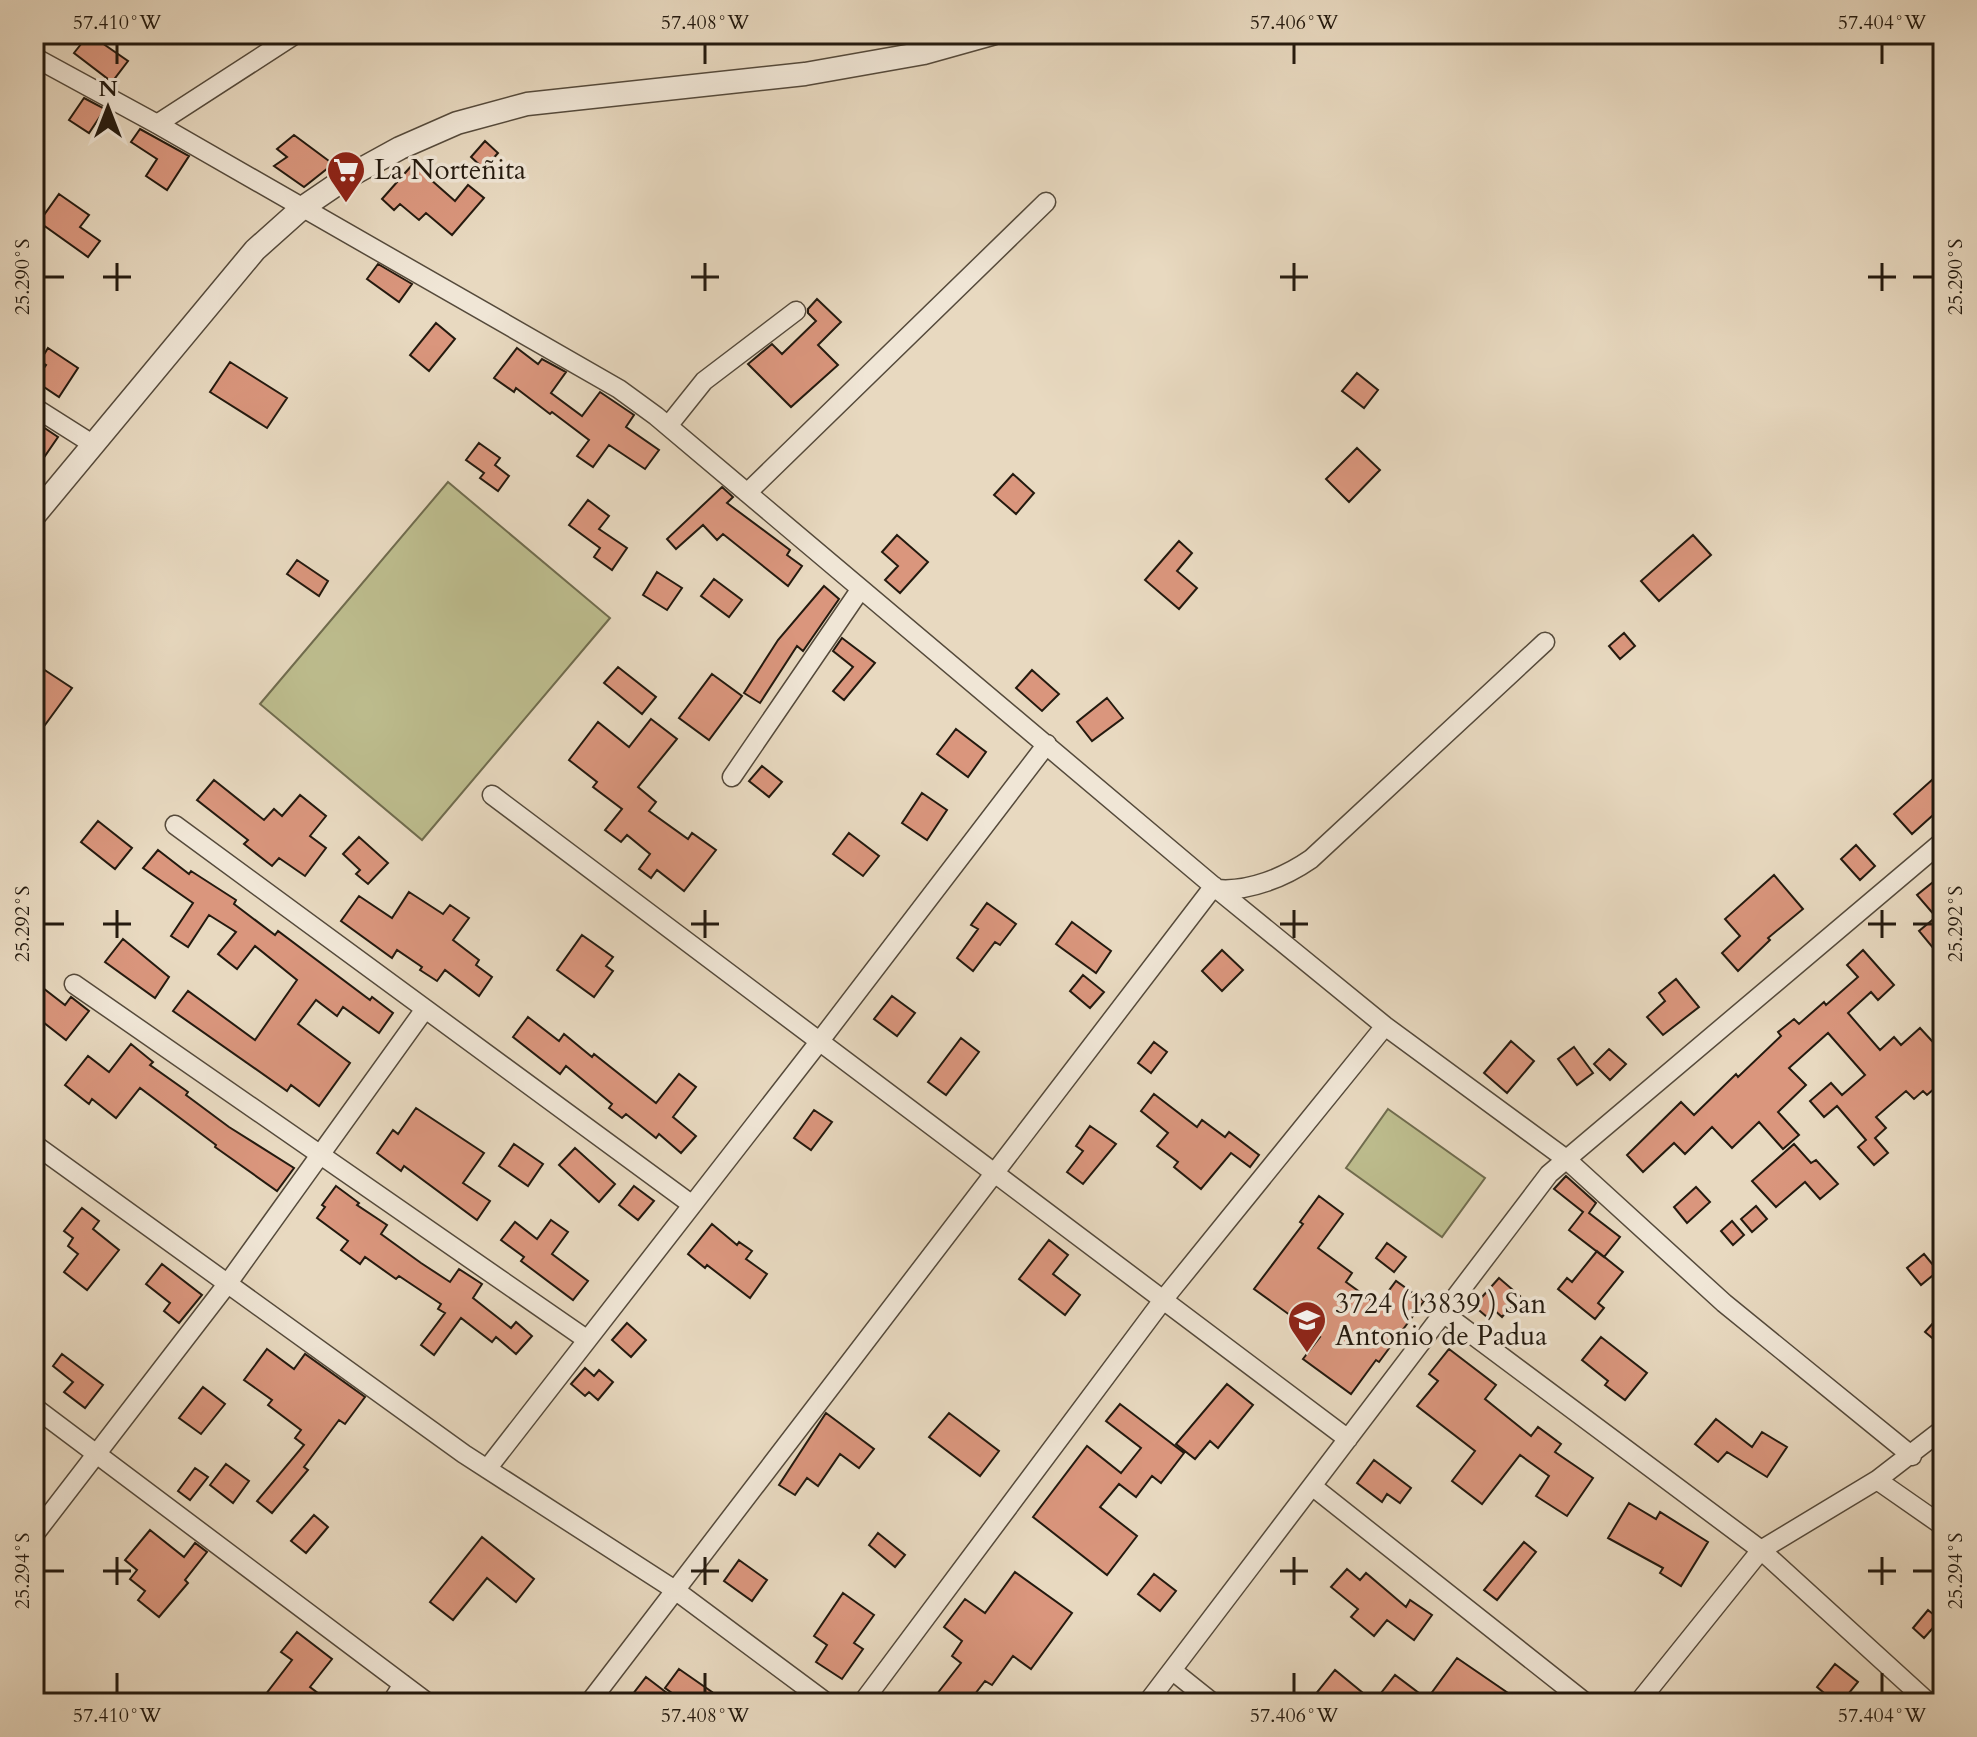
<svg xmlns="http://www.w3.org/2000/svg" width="1977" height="1737" font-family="Cardo,serif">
  <rect width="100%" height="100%" fill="#e8d9c0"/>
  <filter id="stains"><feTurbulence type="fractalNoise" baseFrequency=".0025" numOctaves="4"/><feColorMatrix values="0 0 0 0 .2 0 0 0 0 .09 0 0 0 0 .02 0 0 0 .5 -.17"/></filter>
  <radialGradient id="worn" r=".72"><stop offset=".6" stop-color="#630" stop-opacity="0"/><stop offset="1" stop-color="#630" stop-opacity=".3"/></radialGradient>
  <path fill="#bdbd8e" stroke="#706c4e" stroke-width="2" d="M448 482 610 618 422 840 260 704Z
    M1388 1109 1485 1178 1442 1237 1346 1168Z"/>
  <path fill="#da967d" stroke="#241a0f" stroke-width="2" d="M89 34 128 61 112 82 74 53Z
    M84 98 105 109 89 133 69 120Z
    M140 129 189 156 167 190 146 176 157 159 131 142Z
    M294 135 333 164 304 187 274 166 287 157 277 149Z
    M485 141 498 153 484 169 471 157Z
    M413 164 455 201 468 185 484 198 452 235 426 213 419 220 400 204 394 210 382 199Z
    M59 194 89 215 80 227 100 241 88 257 39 222Z
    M378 264 412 284 399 302 367 279Z
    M817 299 841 322 818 345 838 365 791 407 748 364 772 344 782 354 816 321 808 313V309Z
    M436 323 455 339 429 371 410 355Z
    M48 348 78 368 59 397 35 381 46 365 40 361Z
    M517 348 538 364 542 359 566 372 551 393 582 416 600 392 634 415 626 427 659 450 645 469 609 445 593 467 577 456 589 440 552 412 550 414 516 388 514 392 494 378Z
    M230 362 287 398 267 428 210 392Z
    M1357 373 1378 390 1364 408 1342 391Z
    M34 421 58 437 34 472Z
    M479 443 500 458 495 465 509 476 498 491 480 478 484 473 466 460Z
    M1357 448 1380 470 1349 502 1326 479Z
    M1013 474 1034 493 1016 514 994 495Z
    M722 487 733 497 727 503 790 550 787 555 802 566 788 586 723 534 717 540 703 525 676 549 667 539Z
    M588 500 609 516 599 529 627 548 612 570 594 557 600 548 569 525Z
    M897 535 928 562 900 593 885 580 898 566 882 552Z
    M1693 535 1711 555 1659 601 1641 581Z
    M1179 541 1192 553 1177 571 1197 588 1179 609 1145 580Z
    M297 560 328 581 319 596 287 574Z
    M657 572 682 588 667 610 643 595Z
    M714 579 742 600 729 617 701 596Z
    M824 586 839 599 803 651 797 646 760 703 744 693 778 640Z
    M1624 633 1635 646 1620 659 1609 646Z
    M842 638 875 663 844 700 833 691 853 667 833 651Z
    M34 663 72 688 34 740Z
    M618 667 656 697 642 714 604 683Z
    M1032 670 1059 694 1042 711 1016 688Z
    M712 674 742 696 709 740 679 718Z
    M1107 698 1123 718 1092 741 1077 722Z
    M651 719 677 739 638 787 656 802 649 811 688 839 692 833 716 850 684 891 657 870 651 878 639 869 650 854 627 835 621 842 605 830 622 809 593 787 597 782 569 760 598 722 629 747Z
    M956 729 986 752 968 777 937 754Z
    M762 766 782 782 769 797 749 781Z
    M1943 770V806L1912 834 1894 814Z
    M214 780 264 820 274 809 282 816 300 795 326 816 310 836 326 848 305 876 279 858 272 866 244 844 248 840 197 800Z
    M922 793 947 810 927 840 902 823Z
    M98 821 132 848 115 869 81 842Z
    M849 833 879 856 863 876 833 854Z
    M359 837 388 863 368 884 356 874 360 870 343 854Z
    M1856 845 1875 866 1860 880 1841 859Z
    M158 850 189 874 191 871 236 900 234 904 275 935 278 931 370 1000 372 997 393 1013 379 1033 343 1007 337 1016 316 1000 298 1024 350 1063 319 1106 291 1085 287 1091 173 1011 188 991 255 1040 297 980 255 946 237 969 218 954 236 932 209 915 188 947 171 936 193 903 143 868Z
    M1943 874V960L1919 931 1936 917 1917 895Z
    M1774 875 1803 909 1768 938 1770 940 1738 971 1722 953 1740 936 1725 919Z
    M409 892 443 914 450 905 469 918 453 940 479 960 476 965 492 977 479 996 445 970 437 981 420 970 422 967 397 950 392 958 341 921 359 896 392 918Z
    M987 903 1016 924 1000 945 995 942 973 971 957 958 978 929 971 925Z
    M1072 922 1111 951 1096 973 1056 944Z
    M582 935 613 957 606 966 613 971 594 997 557 970Z
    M123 939 169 977 155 998 105 962Z
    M1222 950 1243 970 1222 991 1202 971Z
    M1863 950 1894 985 1878 1000 1871 992 1848 1013 1880 1050 1894 1037 1901 1045 1920 1028 1943 1053V1081L1927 1095 1923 1091 1914 1099 1906 1091 1876 1117 1886 1128 1875 1138 1888 1153 1874 1165 1858 1147 1866 1140 1837 1106 1824 1117 1810 1101 1831 1083 1842 1095 1865 1075 1828 1033 1789 1068 1806 1085 1778 1112 1799 1135 1783 1149 1759 1122 1732 1148 1712 1127 1685 1154 1674 1143 1643 1172 1627 1155 1681 1102 1694 1115 1736 1074 1738 1077 1781 1036 1778 1032 1794 1019 1799 1024 1824 1002 1826 1005 1858 977 1847 965Z
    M1083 975 1104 992 1090 1008 1070 991Z
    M1676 979 1699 1007 1663 1035 1647 1017 1665 1001 1659 993Z
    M34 981 65 1005 71 997 89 1011 66 1040 34 1015Z
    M892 996 915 1013 897 1036 874 1019Z
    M528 1017 559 1041 564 1034 592 1057 594 1054 656 1103 679 1074 696 1087 673 1117 696 1136 681 1153 659 1134 656 1138 626 1114 622 1118 609 1108 612 1104 566 1066 560 1074 513 1037Z
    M961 1038 979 1052 946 1095 928 1082Z
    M1511 1041 1534 1061 1507 1093 1484 1073Z
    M1154 1042 1167 1052 1151 1073 1138 1063Z
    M131 1044 153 1062 150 1065 188 1092 186 1095 229 1127 294 1168 277 1191 215 1147 216 1145 140 1088 116 1118 92 1099 89 1104 65 1085 88 1056 109 1072Z
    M1574 1047 1593 1073 1577 1085 1558 1059Z
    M1609 1049 1626 1064 1610 1080 1594 1064Z
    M1154 1094 1197 1127 1202 1120 1225 1137 1229 1132 1259 1155 1250 1167 1231 1153 1201 1189 1174 1167 1178 1162 1157 1146 1168 1133 1141 1111Z
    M416 1108 484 1153 463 1183 490 1201 477 1220 404 1166 401 1171 377 1153 393 1130 398 1134Z
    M814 1110 832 1122 811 1150 794 1138Z
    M1090 1126 1116 1144 1083 1184 1067 1172 1083 1151 1076 1146Z
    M514 1144 543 1164 528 1186 499 1166Z
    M1794 1144 1811 1163 1816 1160 1838 1184 1820 1199 1805 1182 1776 1207 1752 1181Z
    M575 1148 615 1184 599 1202 559 1165Z
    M1566 1176 1596 1203 1589 1213 1620 1237 1604 1257 1569 1230 1583 1212 1554 1189Z
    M336 1186 359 1203 357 1205 387 1225 381 1234 421 1263 450 1282 459 1269 482 1284 473 1298 511 1328 516 1322 532 1336 516 1354 496 1337 492 1342 461 1318 434 1355 421 1345 445 1313 438 1309 441 1304 399 1276 396 1279 365 1257 360 1264 341 1250 348 1241 317 1218 325 1207 322 1205Z
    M634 1186 654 1201 638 1220 619 1205Z
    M1696 1187 1710 1202 1687 1223 1674 1207Z
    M1319 1196 1343 1214 1318 1248 1352 1273 1346 1282 1378 1305 1396 1281 1424 1301 1379 1362 1376 1360 1351 1394 1303 1359 1320 1337 1254 1289 1303 1224 1300 1222Z
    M1756 1206 1767 1219 1752 1232 1741 1219Z
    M82 1208 99 1221 93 1229 119 1250 87 1290 64 1272 78 1254 68 1246 73 1238 64 1231Z
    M551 1220 568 1232 552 1254 588 1281 573 1300 521 1261 524 1257 501 1240 515 1222 537 1239Z
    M1732 1221 1744 1235 1733 1245 1721 1231Z
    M712 1224 737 1245 739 1242 752 1251 746 1259 767 1274 750 1298 707 1265 705 1268 688 1254Z
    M1049 1240 1068 1255 1053 1274 1080 1295 1065 1315 1019 1279Z
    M1387 1243 1406 1257 1394 1272 1376 1258Z
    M1597 1251 1623 1272 1598 1303 1604 1308 1595 1319 1558 1289 1567 1278 1572 1282Z
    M1924 1254 1938 1271 1921 1285 1907 1268Z
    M162 1264 202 1295 179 1323 164 1311 170 1303 146 1284Z
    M1499 1278 1520 1296 1502 1317 1493 1309 1487 1317 1474 1306Z
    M1943 1312V1347L1925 1332Z
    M627 1323 646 1340 631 1357 612 1340Z
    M1601 1337 1647 1373 1625 1400 1605 1385 1608 1381 1582 1360Z
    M267 1349 294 1369 305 1354 365 1397 345 1424 339 1420 304 1467 308 1470 272 1513 257 1501 304 1445 295 1438 301 1430 268 1405 272 1400 244 1380Z
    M1449 1349 1496 1385 1485 1399 1531 1436 1538 1427 1561 1444 1555 1452 1593 1478 1567 1516 1536 1496 1549 1476 1520 1455 1482 1504 1452 1481 1475 1451 1417 1406 1438 1381 1429 1374Z
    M62 1354 103 1385 85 1408 64 1392 73 1382 53 1366Z
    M585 1368 594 1376 599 1370 613 1382 598 1400 589 1392 585 1396 571 1384Z
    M1227 1384 1253 1405 1218 1448 1210 1441 1195 1459 1176 1444Z
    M203 1387 225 1404 201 1434 179 1418Z
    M1120 1404 1184 1453 1161 1483 1152 1476 1136 1497 1119 1484 1100 1507 1137 1536 1107 1575 1033 1517 1087 1446 1121 1473 1141 1448 1106 1421Z
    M826 1413 874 1449 859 1468 840 1454 818 1486 807 1478 795 1495 779 1485Z
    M949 1413 999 1451 980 1476 929 1437Z
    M1716 1419 1752 1447 1762 1432 1787 1447 1767 1477 1727 1452 1718 1462 1695 1444Z
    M1374 1460 1411 1488 1400 1503 1387 1494 1382 1502 1357 1483Z
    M226 1464 249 1481 233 1503 210 1485Z
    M195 1468 208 1477 190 1500 178 1491Z
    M1629 1503 1656 1519 1660 1512 1708 1542 1681 1586 1660 1573 1663 1568 1608 1538Z
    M314 1515 328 1527 306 1553 291 1541Z
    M150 1530 184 1557 195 1543 207 1552 185 1580 188 1583 159 1617 138 1600 145 1591 130 1579 137 1570 125 1560Z
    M878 1533 905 1555 895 1567 869 1545Z
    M482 1537 534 1579 516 1602 487 1578 453 1620 430 1602Z
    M1524 1542 1536 1552 1497 1600 1484 1590Z
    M739 1560 767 1580 752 1601 724 1581Z
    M1347 1569 1360 1580 1366 1573 1406 1607 1410 1600 1432 1615 1414 1640 1387 1620 1374 1636 1351 1617 1358 1609 1331 1587Z
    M1015 1572 1072 1613 1031 1669 1013 1656 992 1685 985 1681 968 1703H930L961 1663 952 1656 962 1641 944 1627 965 1599 985 1613Z
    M1154 1574 1176 1591 1160 1611 1138 1594Z
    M843 1593 874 1615 854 1643 863 1649 842 1679 816 1662 827 1645 814 1636Z
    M1928 1610 1940 1620 1924 1638 1913 1628Z
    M297 1632 332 1659 310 1687 331 1703H259L292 1660 281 1652Z
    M1457 1658 1508 1693 1501 1703H1324L1315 1695 1335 1670 1374 1702 1395 1675 1427 1699Z
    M1835 1664 1858 1682 1841 1703H1836L1817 1687Z
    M679 1669 712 1692 704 1703H686L665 1688Z
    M646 1677 680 1703H626Z"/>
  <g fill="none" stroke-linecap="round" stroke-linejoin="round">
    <defs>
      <path id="minor" d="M34 57 157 124 619 389 656 416 1217 889 1385 1026 1566 1159 1724 1303 1912 1456
        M157 124 296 34
        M34 407 94 445
        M668 426 704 381 796 311
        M747 493 1046 202
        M732 777 860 590
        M492 795 1348 1439
        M175 825 691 1204
        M1217 889C1249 892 1285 877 1311 859L1545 642
        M74 984 586 1339
        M34 1144 464 1454 675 1590 827 1703
        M1442 1312 1761 1550 1929 1703
        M34 1407 428 1703
        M487 1469 819 1042 1047 744
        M1877 1480 1943 1526
        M1312 1486 1586 1703
        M34 1535 228 1283 425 1009
        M1173 1671 1213 1703
        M391 1703 403 1684
        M589 1703 1214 886
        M862 1703 1163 1300 1385 1026
        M1147 1703 1549 1174 1943 841
        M1638 1703 1761 1550 1877 1480 1943 1429"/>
      <path id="tertiary" d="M34 516 255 250 302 208 349 176 400 148 457 123 527 104 805 74 924 53 992 34"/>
    </defs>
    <use href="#minor" stroke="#554a3b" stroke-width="21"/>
    <use href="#tertiary" stroke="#554a3b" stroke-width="25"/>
    <use href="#minor" stroke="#f0e6d6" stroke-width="18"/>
    <use href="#tertiary" stroke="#f0e6d6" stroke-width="22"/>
  </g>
  <path fill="none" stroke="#241a0f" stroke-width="3" d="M117 44V64M705 44V64M1294 44V64M1882 44V64M117 263V291M705 263V291M1294 263V291M1882 263V291M44 277H64M103 277H131M691 277H719M1280 277H1308M1868 277H1896M1913 277H1933M117 910V938M705 910V938M1294 910V938M1882 910V938M44 924H64M103 924H131M691 924H719M1280 924H1308M1868 924H1896M1913 924H1933M117 1557V1585M705 1557V1585M1294 1557V1585M1882 1557V1585M44 1571H64M103 1571H131M691 1571H719M1280 1571H1308M1868 1571H1896M1913 1571H1933M117 1673V1693M705 1673V1693M1294 1673V1693M1882 1673V1693"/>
  <defs>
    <symbol id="supermarket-pin" viewBox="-11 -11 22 30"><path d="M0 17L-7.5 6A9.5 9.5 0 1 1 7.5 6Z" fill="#8f2418" stroke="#f0e6d6"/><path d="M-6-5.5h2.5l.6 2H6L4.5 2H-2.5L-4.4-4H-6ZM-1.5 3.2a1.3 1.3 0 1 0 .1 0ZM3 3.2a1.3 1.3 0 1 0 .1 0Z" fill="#fff"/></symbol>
    <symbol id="school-pin" viewBox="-11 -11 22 30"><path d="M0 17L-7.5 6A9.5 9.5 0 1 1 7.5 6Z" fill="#8f2418" stroke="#f0e6d6"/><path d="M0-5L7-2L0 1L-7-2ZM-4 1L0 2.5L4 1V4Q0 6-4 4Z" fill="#fff"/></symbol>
  </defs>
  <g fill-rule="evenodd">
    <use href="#supermarket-pin" x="324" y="148" width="44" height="60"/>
    <use href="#school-pin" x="1285" y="1298" width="44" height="60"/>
  </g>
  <g text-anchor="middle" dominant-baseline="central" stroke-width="7" stroke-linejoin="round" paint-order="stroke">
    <g font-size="28" fill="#241a0f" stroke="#f0e6d6" text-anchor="start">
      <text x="374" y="170">La Norteñita</text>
      <text x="1335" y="1304">3724 (13839 ) San<tspan x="1335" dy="32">Antonio de Padua</tspan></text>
    </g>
  </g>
  <rect width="1977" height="1737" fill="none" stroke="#e8d9c0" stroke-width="88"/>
  <g transform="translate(108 108)" stroke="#f0e6d6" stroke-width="6" paint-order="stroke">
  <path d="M0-6L14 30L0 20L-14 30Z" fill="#241a0f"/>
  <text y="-12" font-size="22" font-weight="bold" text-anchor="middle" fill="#241a0f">N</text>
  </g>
  <rect x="44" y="44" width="1889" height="1649" fill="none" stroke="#241a0f" stroke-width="3"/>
  <g font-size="20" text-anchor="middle" fill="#241a0f">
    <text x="117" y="29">57.410°W</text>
    <text x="705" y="29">57.408°W</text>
    <text x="1294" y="29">57.406°W</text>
    <text x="1882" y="29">57.404°W</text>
    <text transform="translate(22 277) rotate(-90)" y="7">25.290°S</text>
    <text transform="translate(1955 277) rotate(-90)" y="7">25.290°S</text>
    <text transform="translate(22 924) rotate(-90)" y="7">25.292°S</text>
    <text transform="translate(1955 924) rotate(-90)" y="7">25.292°S</text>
    <text transform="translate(22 1571) rotate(-90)" y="7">25.294°S</text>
    <text transform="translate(1955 1571) rotate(-90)" y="7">25.294°S</text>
    <text x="117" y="1722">57.410°W</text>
    <text x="705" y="1722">57.408°W</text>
    <text x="1294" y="1722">57.406°W</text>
    <text x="1882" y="1722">57.404°W</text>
  </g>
  <rect width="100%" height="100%" filter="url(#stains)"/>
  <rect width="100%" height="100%" fill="url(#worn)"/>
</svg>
